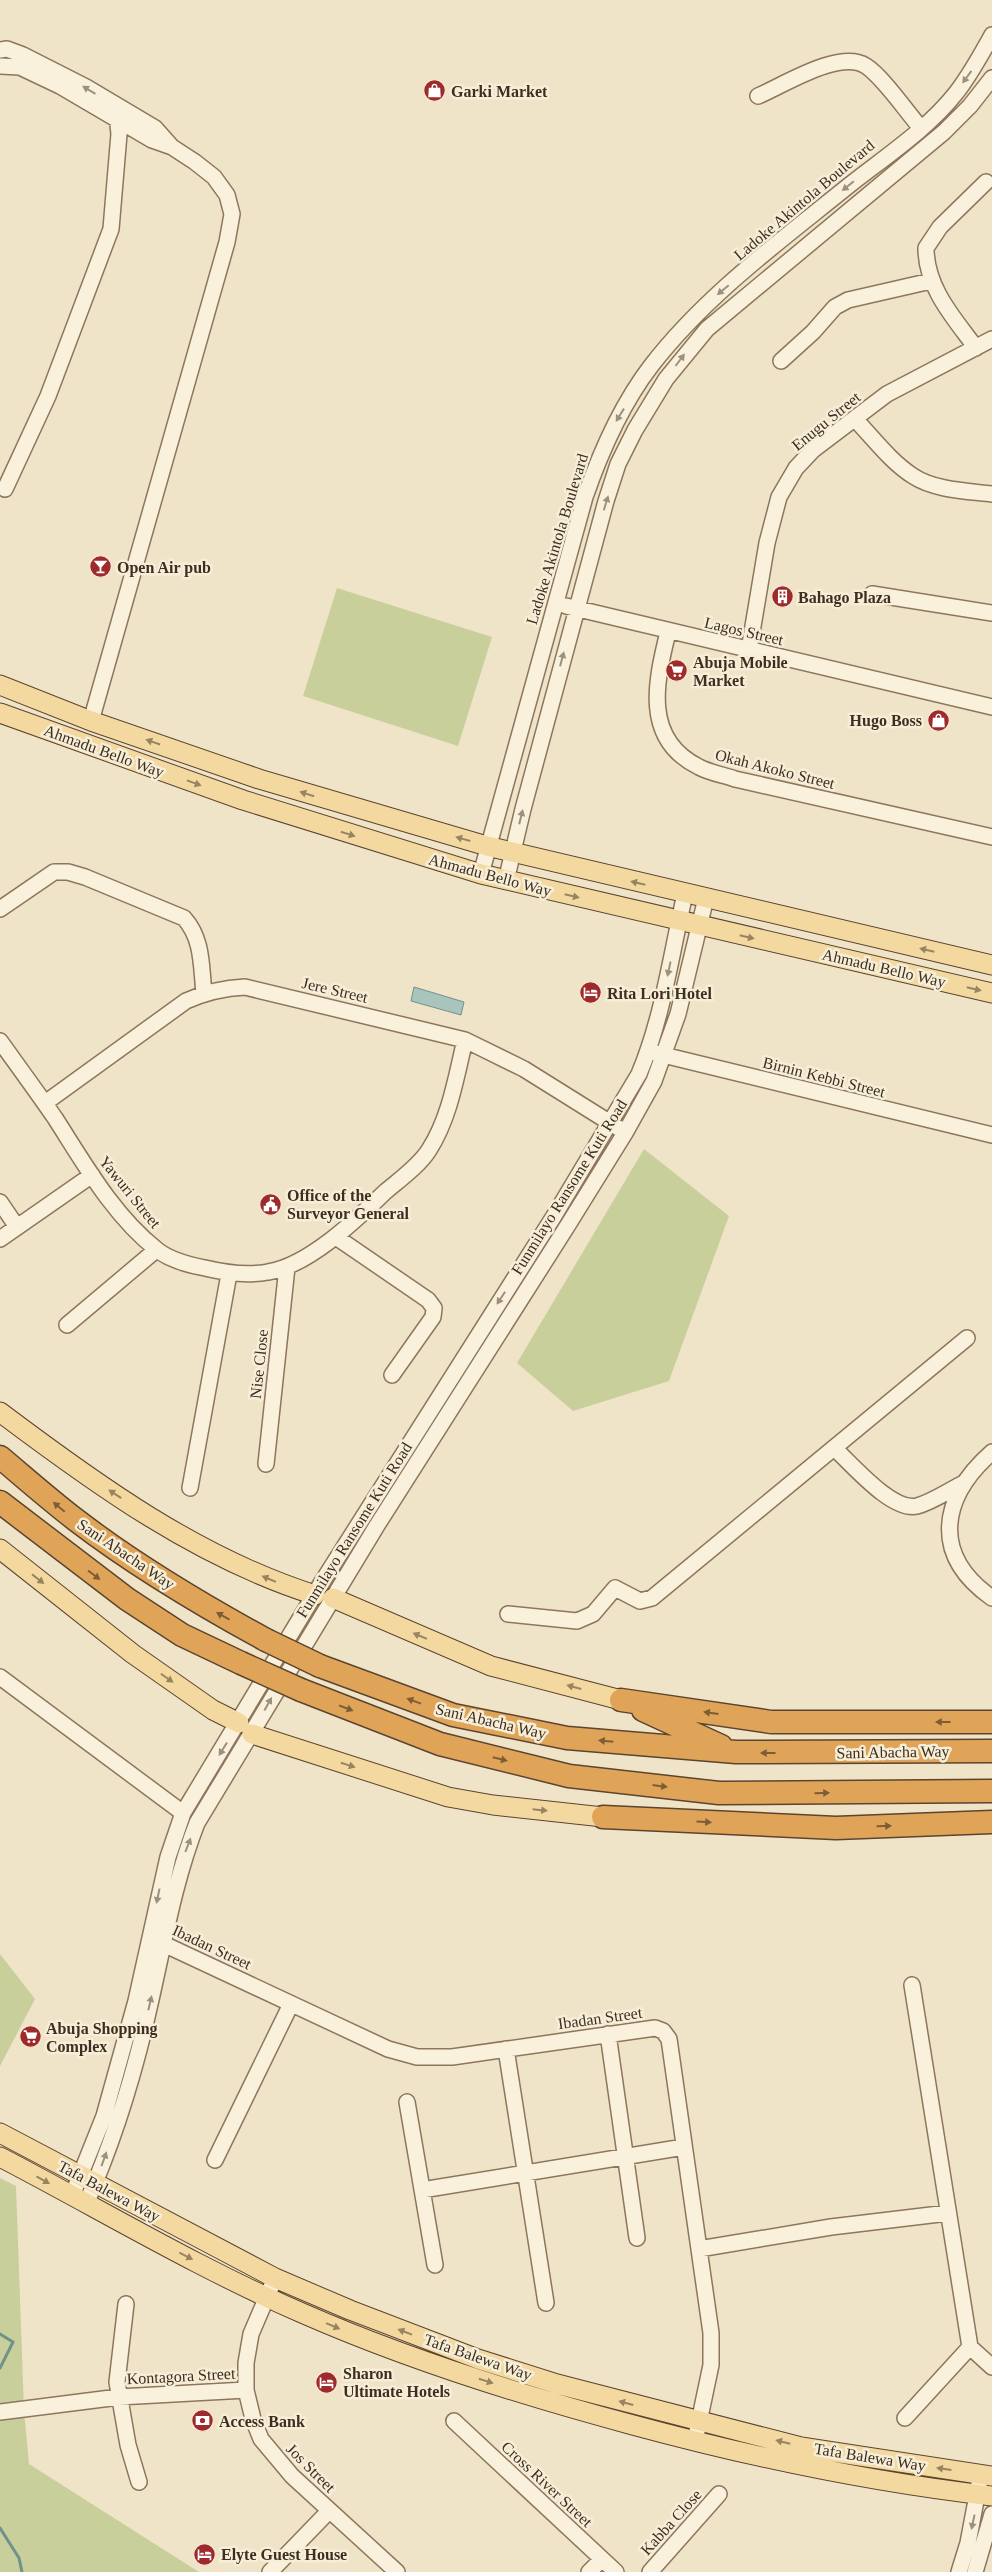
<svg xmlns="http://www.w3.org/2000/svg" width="992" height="2572" font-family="'Times New Roman',serif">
  <rect width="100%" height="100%" fill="#f0e4c8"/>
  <path fill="#c9cf9b" d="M337 588 492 637 458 746 303 696Z
    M644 1149 729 1216 669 1381 573 1411 517 1363Z
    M0 1954 35 1999 0 2066Z
    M0 2178 16 2186 24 2410 29 2464 199 2572H0Z"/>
  <path fill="#a9c4bc" stroke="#6f938a" d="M414 987 464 1002 461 1015 411 1001Z"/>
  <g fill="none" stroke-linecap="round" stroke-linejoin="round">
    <path stroke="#6f938a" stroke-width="3" d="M0 2334 13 2342 0 2368
      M0 2528 19 2558 22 2572"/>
    <defs>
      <path id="minor" d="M0 50 7 49 23 55 86 87 155 128 171 146
        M0 66 20 67 60 86 152 140 172 147 195 162 214 177 227 195 232 214 227 242 91 721
        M758 96C784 85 840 49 866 66 883 77 906 111 920 127
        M976 348C954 318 926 288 926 248L940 227 986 182
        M781 361 813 332 835 307 848 300 931 281
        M855 419C873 438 891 462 913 476 934 490 967 491 992 494
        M5 489 48 396 111 229 119 134 116 106
        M872 594 992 613
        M566 606 992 707
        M668 632C656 681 642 739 699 767 710 773 724 775 735 779L992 837
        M749 650 767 543 779 497 796 468 813 450 887 394 992 339
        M481 874 585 497C601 451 621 405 651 366 705 296 779 242 847 187 882 159 928 129 956 93 970 75 981 55 992 35
        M506 881 523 809 606 501 618 464 635 430 666 379 707 329 944 132 970 106 992 78
        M0 909 54 872H68L85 877 184 918C203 939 201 966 204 993
        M0 1041C18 1066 37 1092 55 1118 84 1163 113 1215 156 1249 169 1260 189 1265 205 1268 226 1273 247 1276 268 1272 308 1266 356 1220 385 1192 399 1180 419 1166 429 1150 450 1117 456 1077 465 1040
        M655 1053 992 1135
        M45 1103 186 1001C206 992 223 988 245 987L465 1040 524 1069 620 1129
        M0 1202 17 1227
        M336 1237 428 1300 434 1308 433 1317 392 1375
        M0 1239 92 1175
        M67 1325 156 1250
        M834 1448C852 1464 892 1512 917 1506 932 1502 948 1491 962 1484
        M992 1452C940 1498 931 1555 992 1598
        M266 1464 287 1267
        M190 1488 229 1274
        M508 1614 577 1621 593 1614 615 1588 640 1601 652 1598 967 1338
        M0 1677 183 1813
        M155 1940 388 2049 417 2057H452L655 2028 663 2031 669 2039 711 2333V2365L695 2441
        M608 2034 637 2238
        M506 2049 546 2303
        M407 2102 435 2265
        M215 2160 291 2004
        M422 2190 684 2147
        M72 2196 104 2116 136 2001 168 1857 183 1813 322 1582 554 1216 639 1074C663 1017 671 954 685 894
        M86 2204C114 2140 135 2072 150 2004 164 1943 174 1882 197 1823L376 1527 568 1225 625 1133 654 1081 678 1014 706 898
        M699 2249 831 2227 948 2213
        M275 2278 251 2334 246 2363V2390L253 2419 261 2439 292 2476 397 2572
        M126 2304 117 2382 128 2445 139 2482
        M970 2347 992 2367
        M0 2412 119 2397 246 2390
        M905 2418 970 2347 912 1985
        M454 2421 616 2572
        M270 2572 329 2511
        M589 2572 602 2559
        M650 2572 719 2494
        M959 2572 968 2543 981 2474
        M975 2572 992 2514"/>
      <path id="major" d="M0 685 91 721 259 779 487 846 992 965
        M0 713 243 800 481 874 992 993
        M0 1412C97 1485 198 1558 315 1595
        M0 1549 133 1654 213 1710 239 1723
        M333 1598 491 1666 621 1700
        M252 1734 448 1797 493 1805 603 1817
        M0 2133 275 2278 350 2310 478 2359 557 2384 801 2447 992 2476
        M0 2157C100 2209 198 2268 302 2313 409 2360 521 2395 633 2425 751 2457 870 2482 992 2496"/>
      <path id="highway" d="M0 1457C25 1478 50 1500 76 1520 136 1566 200 1604 266 1640
        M0 1502 127 1599 182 1635 241 1663
        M320 1666 453 1715 567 1738 736 1752 992 1751
        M301 1690 440 1744 569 1776 719 1793 992 1791
        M621 1700 771 1722H992
        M643 1710 721 1746
        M603 1817 836 1828 992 1822"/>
    </defs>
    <use href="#minor" stroke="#8d765c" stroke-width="18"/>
    <use href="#major" stroke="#5b4430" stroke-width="21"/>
    <use href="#highway" stroke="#5b4430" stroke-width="25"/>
    <use href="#minor" stroke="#faf1dc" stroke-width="15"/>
    <use href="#major" stroke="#f3d9a0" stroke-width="19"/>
    <use href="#highway" stroke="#e0a458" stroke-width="22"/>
    <defs>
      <path id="highway-bridge" d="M266 1640 320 1666
        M241 1663 301 1690"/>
    </defs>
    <use href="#highway-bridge" stroke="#5b4430" stroke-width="25" stroke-linecap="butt"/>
    <use href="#highway-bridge" stroke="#e0a458" stroke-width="22"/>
  </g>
  <defs><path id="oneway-solid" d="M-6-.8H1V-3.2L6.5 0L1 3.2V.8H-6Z" transform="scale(1.25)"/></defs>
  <g fill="#9c907e">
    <use href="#oneway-solid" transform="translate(967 77) rotate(126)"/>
    <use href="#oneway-solid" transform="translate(89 90) rotate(-149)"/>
    <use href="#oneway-solid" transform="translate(848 186) rotate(141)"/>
    <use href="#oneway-solid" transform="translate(723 290) rotate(140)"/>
    <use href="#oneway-solid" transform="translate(680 360) rotate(-53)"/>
    <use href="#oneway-solid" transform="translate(620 415) rotate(122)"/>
    <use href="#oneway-solid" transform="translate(606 503) rotate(-73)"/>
    <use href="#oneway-solid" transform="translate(562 659) rotate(-75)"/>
    <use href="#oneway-solid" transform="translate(521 817) rotate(-76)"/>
    <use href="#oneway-solid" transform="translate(669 969) rotate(102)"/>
    <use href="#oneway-solid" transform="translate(501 1298) rotate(123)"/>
    <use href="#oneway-solid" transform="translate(268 1704) rotate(-61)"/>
    <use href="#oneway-solid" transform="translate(223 1749) rotate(122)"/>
    <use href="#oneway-solid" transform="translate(188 1845) rotate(-69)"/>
    <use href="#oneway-solid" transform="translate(158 1896) rotate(102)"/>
    <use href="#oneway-solid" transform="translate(150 2003) rotate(-77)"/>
    <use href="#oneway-solid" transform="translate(104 2159) rotate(-70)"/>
    <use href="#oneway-solid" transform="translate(973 2522) rotate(102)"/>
  </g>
  <g fill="#988460">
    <use href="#oneway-solid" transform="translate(153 742) rotate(-161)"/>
    <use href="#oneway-solid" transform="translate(194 783) rotate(20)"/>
    <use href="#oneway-solid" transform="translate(307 794) rotate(-162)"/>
    <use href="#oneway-solid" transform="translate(348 834) rotate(17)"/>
    <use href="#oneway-solid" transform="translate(463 839) rotate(-164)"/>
    <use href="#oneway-solid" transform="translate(638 883) rotate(-167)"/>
    <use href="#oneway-solid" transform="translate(572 896) rotate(13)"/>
    <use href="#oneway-solid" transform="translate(747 937) rotate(13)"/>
    <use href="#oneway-solid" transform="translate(927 950) rotate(-167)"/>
    <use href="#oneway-solid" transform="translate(974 989) rotate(13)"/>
    <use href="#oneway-solid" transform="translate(115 1494) rotate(-147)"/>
    <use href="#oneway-solid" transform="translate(38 1579) rotate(38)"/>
    <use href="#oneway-solid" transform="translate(269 1579) rotate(-157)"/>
    <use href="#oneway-solid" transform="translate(420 1636) rotate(-157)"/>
    <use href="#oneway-solid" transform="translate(167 1678) rotate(35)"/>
    <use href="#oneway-solid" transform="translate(574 1687) rotate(-165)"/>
    <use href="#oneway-solid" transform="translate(348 1765) rotate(18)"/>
    <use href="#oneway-solid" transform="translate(540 1810) rotate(6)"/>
    <use href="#oneway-solid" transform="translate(43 2180) rotate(29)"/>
    <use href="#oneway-solid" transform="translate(186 2256) rotate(27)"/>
    <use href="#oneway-solid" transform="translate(333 2326) rotate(23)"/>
    <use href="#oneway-solid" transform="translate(405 2332) rotate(-159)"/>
    <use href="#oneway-solid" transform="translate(486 2381) rotate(18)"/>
    <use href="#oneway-solid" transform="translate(626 2403) rotate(-165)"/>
    <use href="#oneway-solid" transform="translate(783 2442) rotate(-166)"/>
    <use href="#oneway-solid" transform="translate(944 2469) rotate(-172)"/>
  </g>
  <g fill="#7e5d36">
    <use href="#oneway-solid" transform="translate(59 1507) rotate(-140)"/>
    <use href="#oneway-solid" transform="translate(94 1575) rotate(37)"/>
    <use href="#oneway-solid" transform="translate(223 1616) rotate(-151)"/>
    <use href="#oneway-solid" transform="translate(414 1701) rotate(-160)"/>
    <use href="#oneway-solid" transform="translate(346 1708) rotate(21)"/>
    <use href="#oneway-solid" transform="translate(711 1713) rotate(-172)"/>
    <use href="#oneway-solid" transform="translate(943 1722) rotate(-180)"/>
    <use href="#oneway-solid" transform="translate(606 1741) rotate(-175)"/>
    <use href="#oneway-solid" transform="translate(768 1753) rotate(-180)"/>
    <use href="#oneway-solid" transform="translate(500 1759) rotate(14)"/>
    <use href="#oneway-solid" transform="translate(660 1786) rotate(7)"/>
    <use href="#oneway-solid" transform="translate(822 1793) rotate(-1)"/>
    <use href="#oneway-solid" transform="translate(704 1822) rotate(3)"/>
    <use href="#oneway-solid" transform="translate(884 1826) rotate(-2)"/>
  </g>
  <defs>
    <symbol id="shop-disc" viewBox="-11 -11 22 22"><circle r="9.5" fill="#9e2a2b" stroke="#f7eed8"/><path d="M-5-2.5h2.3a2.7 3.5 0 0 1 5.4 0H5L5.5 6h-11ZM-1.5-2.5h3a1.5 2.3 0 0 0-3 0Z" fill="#fff"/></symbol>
    <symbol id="bar-disc" viewBox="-11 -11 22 22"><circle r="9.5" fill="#9e2a2b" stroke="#f7eed8"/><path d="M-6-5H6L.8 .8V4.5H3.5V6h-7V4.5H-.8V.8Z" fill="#fff"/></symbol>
    <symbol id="building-disc" viewBox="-11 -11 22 22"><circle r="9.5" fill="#9e2a2b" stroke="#f7eed8"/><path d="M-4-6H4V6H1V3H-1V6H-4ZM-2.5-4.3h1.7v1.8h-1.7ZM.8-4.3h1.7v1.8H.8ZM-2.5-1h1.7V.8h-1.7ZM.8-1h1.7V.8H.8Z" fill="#fff"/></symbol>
    <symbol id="supermarket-disc" viewBox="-11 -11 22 22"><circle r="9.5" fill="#9e2a2b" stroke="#f7eed8"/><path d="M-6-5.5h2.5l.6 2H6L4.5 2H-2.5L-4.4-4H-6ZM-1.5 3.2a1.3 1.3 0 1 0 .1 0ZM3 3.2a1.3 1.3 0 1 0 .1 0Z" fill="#fff"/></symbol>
    <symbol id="hotel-disc" viewBox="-11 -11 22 22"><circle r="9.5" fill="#9e2a2b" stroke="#f7eed8"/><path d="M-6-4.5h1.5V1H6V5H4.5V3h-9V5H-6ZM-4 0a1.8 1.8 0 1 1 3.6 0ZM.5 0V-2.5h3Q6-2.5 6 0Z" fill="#fff"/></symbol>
    <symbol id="civic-disc" viewBox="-11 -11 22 22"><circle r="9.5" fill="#9e2a2b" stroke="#f7eed8"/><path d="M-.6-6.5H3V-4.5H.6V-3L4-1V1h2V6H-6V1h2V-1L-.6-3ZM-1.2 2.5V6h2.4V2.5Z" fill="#fff"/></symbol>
    <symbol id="bank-disc" viewBox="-11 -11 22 22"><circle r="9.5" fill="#9e2a2b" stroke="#f7eed8"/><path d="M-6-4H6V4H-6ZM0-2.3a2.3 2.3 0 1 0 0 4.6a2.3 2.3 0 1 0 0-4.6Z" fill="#fff"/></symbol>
  </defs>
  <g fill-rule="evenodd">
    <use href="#shop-disc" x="422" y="78" width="25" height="25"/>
    <use href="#bar-disc" x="88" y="554" width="25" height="25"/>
    <use href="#building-disc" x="770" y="584" width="25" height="25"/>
    <use href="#supermarket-disc" x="664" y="658" width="25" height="25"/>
    <use href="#shop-disc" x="926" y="708" width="25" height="25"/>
    <use href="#hotel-disc" x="578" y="980" width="25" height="25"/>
    <use href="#civic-disc" x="258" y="1192" width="25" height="25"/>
    <use href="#supermarket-disc" x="18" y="2024" width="25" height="25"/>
    <use href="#hotel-disc" x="314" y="2370" width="25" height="25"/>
    <use href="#bank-disc" x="190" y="2408" width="25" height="25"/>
    <use href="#hotel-disc" x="192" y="2542" width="25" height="25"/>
  </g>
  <g text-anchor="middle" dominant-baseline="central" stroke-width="5" stroke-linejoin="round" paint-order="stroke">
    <g font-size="16" font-weight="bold" fill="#3d2e20" stroke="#f7eed8" text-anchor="start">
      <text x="451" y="91">Garki Market</text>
      <text x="117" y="567">Open Air pub</text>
      <text x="798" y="597">Bahago Plaza</text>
      <text x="693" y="662">Abuja Mobile<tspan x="693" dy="18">Market</tspan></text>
      <text x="922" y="720" text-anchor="end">Hugo Boss</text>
      <text x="607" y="993">Rita Lori Hotel</text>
      <text x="287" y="1195">Office of the<tspan x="287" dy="18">Surveyor General</tspan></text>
      <text x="46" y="2028">Abuja Shopping<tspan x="46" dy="18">Complex</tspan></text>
      <text x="343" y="2373">Sharon<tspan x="343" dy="18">Ultimate Hotels</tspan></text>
      <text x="219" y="2421">Access Bank</text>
      <text x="221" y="2554">Elyte Guest House</text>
    </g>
    <g font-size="16" fill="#3d2e20" stroke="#f7eed8">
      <text transform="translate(804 200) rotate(-40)">Ladoke Akintola Boulevard</text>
      <text transform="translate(826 421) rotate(-39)">Enugu Street</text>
      <text transform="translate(557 539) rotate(-73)">Ladoke Akintola Boulevard</text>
      <text transform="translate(744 631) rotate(13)">Lagos Street</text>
      <text transform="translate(104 751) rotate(20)">Ahmadu Bello Way</text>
      <text transform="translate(775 769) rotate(14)">Okah Akoko Street</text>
      <text transform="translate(490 875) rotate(15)">Ahmadu Bello Way</text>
      <text transform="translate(884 968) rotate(13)">Ahmadu Bello Way</text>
      <text transform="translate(335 990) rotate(13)">Jere Street</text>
      <text transform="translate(824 1077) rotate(14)">Birnin Kebbi Street</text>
      <text transform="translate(569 1187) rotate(-58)">Funmilayo Ransome Kuti Road</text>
      <text transform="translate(130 1192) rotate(51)">Yawuri Street</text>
      <text transform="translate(259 1364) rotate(-84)">Nise Close</text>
      <text transform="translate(354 1530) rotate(-58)">Funmilayo Ransome Kuti Road</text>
      <text transform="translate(126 1554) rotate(34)">Sani Abacha Way</text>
      <text transform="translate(491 1721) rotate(13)">Sani Abacha Way</text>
      <text transform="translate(893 1752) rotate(-1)">Sani Abacha Way</text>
      <text transform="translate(212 1947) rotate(25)">Ibadan Street</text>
      <text transform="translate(600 2018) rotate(-8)">Ibadan Street</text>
      <text transform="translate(109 2191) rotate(28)">Tafa Balewa Way</text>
      <text transform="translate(478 2357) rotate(19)">Tafa Balewa Way</text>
      <text transform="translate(181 2376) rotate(-3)">Kontagora Street</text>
      <text transform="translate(870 2457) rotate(9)">Tafa Balewa Way</text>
      <text transform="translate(311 2468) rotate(45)">Jos Street</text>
      <text transform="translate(547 2484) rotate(43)">Cross River Street</text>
      <text transform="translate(671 2522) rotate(-48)">Kabba Close</text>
    </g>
  </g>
</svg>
